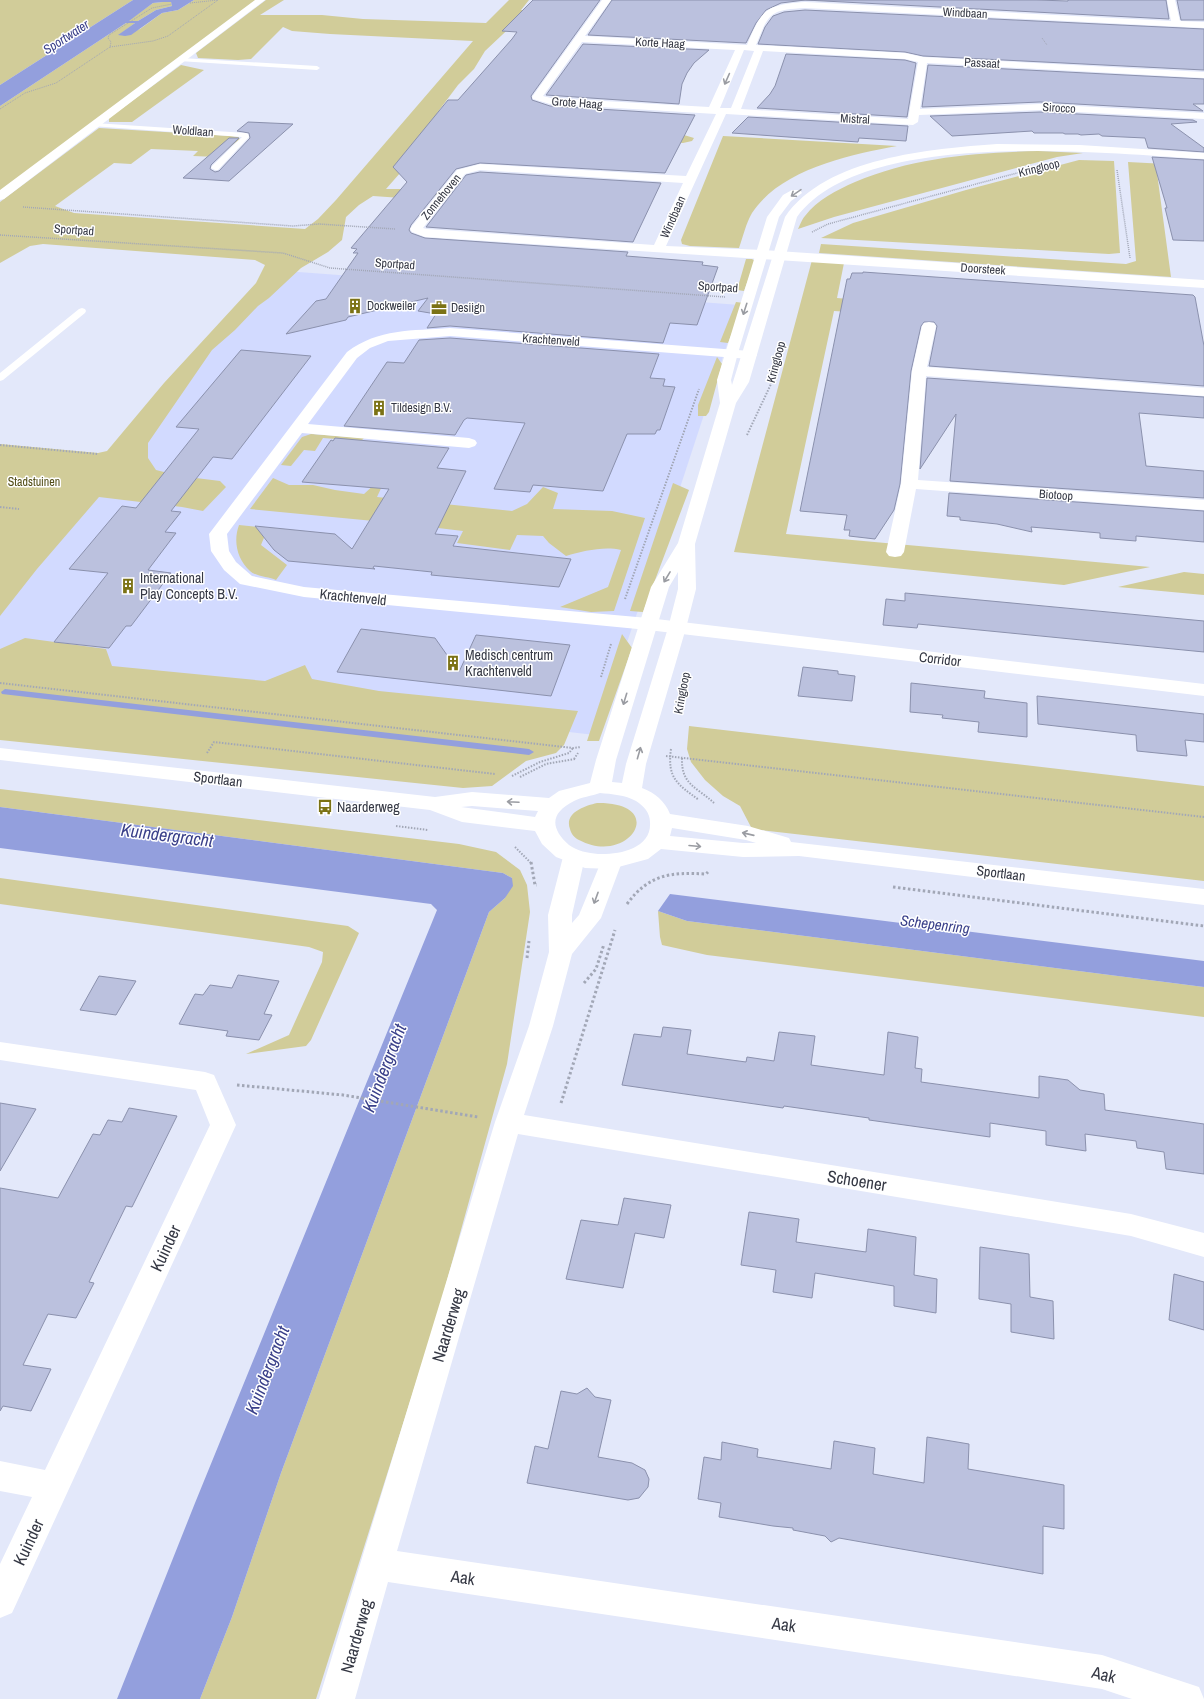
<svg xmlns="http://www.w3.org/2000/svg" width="1204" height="1699" font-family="'Archivo Narrow',sans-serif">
  <rect width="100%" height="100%" fill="#e3e8fa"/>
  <path fill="#d2daff" d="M285 271 740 305 672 512 595 735 0 667V587L189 374Z"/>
  <path fill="#d1cc99" d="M0 0H133L0 85Z
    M194 0H258L0 192V106L126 23H135L119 35 140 29 162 13 178 10Z
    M266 0H284L260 15H322L363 19 486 23 509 0H529L521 10 582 13 516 22 485 51 474 69 458 85 437 113 674 132 694 138 692 141 683 143 550 135 430 139 386 189H417L437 194 430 200 373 196 359 205 346 217 342 240 328 252 301 268 269 298 258 306 235 330 212 350 148 443V458L156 470 180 476 220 481 226 487 203 511 182 507 99 497 37 569 0 616V444L98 453 107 451 164 383 256 283 265 265 255 260 43 244 30 246 0 263V202L99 128 231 136 238 137 240 139 217 157 193 156 198 151 151 149 131 164 114 163 55 206 74 213 305 229 318 219 336 200 473 41 330 34 292 31 283 27 251 59 238 60 198 58 196 53Z
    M163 2H171L172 6 156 10 138 21H128L153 3Z
    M181 65 204 70 132 122H109V118Z
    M723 136 897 146C849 155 781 169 752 213 746 223 743 237 739 248L690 246 682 244 681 240Z
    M1038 151 1083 153 1057 157 834 217 798 229C800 225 802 219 805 216 817 200 837 190 855 182 914 157 974 153 1038 151Z
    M1079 160 1114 161 1120 253 1109 254 821 238 853 223 966 190Z
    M1128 162 1204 166 1157 173 1171 277 819 253 821 244 1126 264 1136 261Z
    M746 259H752L755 261 744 291 737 290Z
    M812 260 844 263 837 298 955 308 928 317 834 311 786 534 1150 567 1064 585 734 552Z
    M736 302 744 303 728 343 720 342Z
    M717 357 722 364 709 412 706 416H698V405Z
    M311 434 364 438 361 441 323 438 315 451 304 450 291 466 281 465 302 437Z
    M273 478 289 485H313L335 490 364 494 377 482H384L377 497 512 511 527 504 543 487 558 493 553 509 612 511 645 518 614 611 591 612 560 607 608 587 621 550C604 546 583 551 566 556L549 543 543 536 517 535 510 550 457 543 463 531 405 524 250 509Z
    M673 483 689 490 643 612 630 611Z
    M239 525 268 528 261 545 287 565 276 580C269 577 255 576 250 571 237 559 233 541 239 525Z
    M1184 572 1204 574V595L1118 587Z
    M622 634 632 648 599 741H587Z
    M25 638 106 649 112 666 265 681 305 665 312 679 379 691 578 711 564 745 556 753 526 761 492 786 463 788 0 740V649Z
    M689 726 1204 786V881L752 829 740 806 723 796 705 780 691 762 687 749Z
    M0 789 459 844 496 852 520 870 527 885 530 912 507 1064 438 1313 316 1699H200L232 1617 281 1473 489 912 505 898 512 878 503 873 0 807Z
    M597 803C670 802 629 867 579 840 575 838 571 834 570 829 564 813 584 806 597 803Z
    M0 878 348 926 359 933 311 1040 306 1046 246 1054 289 1035 322 962 323 952 309 947 0 904Z
    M658 911 687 921 1204 987V1017L707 955 662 945 660 937Z"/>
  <path fill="#939fdd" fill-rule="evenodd" d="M133 0H194L178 10 162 13 131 35 125 36 118 35 135 23H126L0 106V85ZM163 2H171L172 6 156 10 138 21H129L153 3Z
    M0 807 503 873 512 878 513 886 505 898 489 912 281 1473 232 1617 200 1699H117L195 1503 437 910 431 904 0 848Z
    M670 894 1204 961V987L687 921 658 911Z"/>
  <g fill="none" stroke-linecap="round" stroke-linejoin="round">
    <path fill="#939fdd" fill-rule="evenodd" d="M5 689 529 749 534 752 529 755 2 694 1 692Z"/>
  </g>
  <path fill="#bbc1de" stroke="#8b91ad" d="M533 0H600L531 96 532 100 550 106 695 115 665 173 480 163 456 169 411 225 409 230 411 233 425 238 628 252 626 256 703 262 702 265 718 267 697 325 670 323 663 343 450 326 427 328 436 314 418 311 428 298 348 317 346 320 286 334 316 301 326 299 358 253H353L357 249 351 248 407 182 393 167 448 100H458L512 39 517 32 502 31Z
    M612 0H1037L1068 1V0H1166L1169 19 805 0 781 3 766 10 756 23 746 43 588 35Z
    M1177 0H1204V20H1181Z
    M805 10 1204 29V70L923 56 905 52 758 44 765 27 773 16 784 12Z
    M583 44 709 50 694 63 687 73 682 84 679 104 546 95Z
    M786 54 905 60 916 63 907 117 757 108 770 94 775 86Z
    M928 65 1204 79V104H1193L1203 111 1040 102 922 107Z
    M1040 112 1193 120 1197 122 1171 124 1204 148V152L1148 148 1145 138 1102 136 1099 134 1081 135 1078 134H1065L1063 133H1034L1032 131 952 136 930 116Z
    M748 117 908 126 906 141 859 138 858 142 732 133Z
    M248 122 293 124 229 181 183 178 229 138H239L211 165 210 169 215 172 219 171 250 138 249 133 237 131Z
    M1152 157 1204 160V241L1173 240 1165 208H1167Z
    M480 172 661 183 633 242 426 227 466 175Z
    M863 272 1193 295 1195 297 1204 346V386L929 366 937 326 934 322H924L921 326 911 371 900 484 894 510 875 539 849 536 850 530H844L847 515 800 511 847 279H850L852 273H863Z
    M450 338 659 354 650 378 665 379 663 386 675 387 660 430H657L655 434H627L603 491 533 485 530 492 494 489 525 423 467 418 464 420 455 435 344 426 387 362 404 363 419 340Z
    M241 350 311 356 232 459 213 457 171 511 181 512 165 532 176 533 148 570 171 573 131 626H126L109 648 54 642 108 573 69 569 122 506 136 508 199 429 176 427Z
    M927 378 1204 397V418L1139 413 1146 466 1204 471V498L950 481 956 414 920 469Z
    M335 438 449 448 437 468 466 471 435 534 458 536 453 546 571 559 559 587 431 575 432 572 374 566 373 568 375 569 288 561 274 550 255 526 335 534 352 549 389 489 302 482 331 440 333 441Z
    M949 493 1204 511V542L1136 536V541L1100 538V533L1031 527 1032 532 997 524 960 520V517L947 516Z
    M905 593 1204 621V652L918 624 917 628 883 625 886 599 905 601Z
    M361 629 435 638 459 672 476 635 570 645 551 696 337 672Z
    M803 667 838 671V674L855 676 852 701 798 696Z
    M911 683 985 691 984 698 1027 703V737L978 732 979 722 942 718 943 715 910 712Z
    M1037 696 1204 714V742L1185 740 1187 756 1137 751 1136 735 1038 724Z
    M238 975 279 981 264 1014 272 1015 259 1040 226 1036 228 1031 179 1024 195 994 203 995 210 985 232 988Z
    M99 976 136 981 116 1015 80 1010Z
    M663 1027 691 1030 687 1054 746 1062 747 1057 774 1061 779 1032 815 1036 811 1065 884 1075 888 1032 918 1037 915 1068 922 1069 921 1082 1039 1098V1076L1068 1080 1080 1090 1104 1094 1105 1110 1204 1124V1174L1166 1169 1164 1152 1137 1148 1136 1141 1085 1134 1086 1151 1046 1145V1131L990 1123V1137L869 1120V1118L784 1106 783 1108 622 1085 634 1034 661 1037Z
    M0 1103 36 1109 0 1171Z
    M129 1108 177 1116 132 1207 126 1206 89 1282 94 1283 76 1318 48 1314 23 1365 51 1369 31 1411 3 1406 0 1411V1188L58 1198 93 1134 100 1135 108 1120 122 1122Z
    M624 1198 671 1205 664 1238 635 1233 623 1288 566 1279 581 1220 618 1225Z
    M749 1212 799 1219 796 1242 866 1252 868 1229 916 1237 914 1275 937 1279 936 1313 894 1306V1286L815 1273 812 1298 773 1292 776 1270 741 1265Z
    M980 1247 1029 1254 1030 1297 1053 1301 1054 1339 1011 1332V1304L979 1299Z
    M1174 1274 1204 1282V1330L1169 1320Z
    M587 1388 595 1397 611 1400 598 1457 632 1463 645 1470 649 1479 648 1487 639 1498 628 1500 527 1483 535 1446 548 1449 561 1391 577 1394Z
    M927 1437 969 1444 968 1469 1064 1485V1529L1043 1526V1574L839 1538 831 1542 825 1536 793 1530V1528L773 1526 719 1517 721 1503 698 1499 704 1457 721 1460 722 1442 758 1449 757 1457 831 1469 834 1441 875 1448 873 1474 924 1483Z"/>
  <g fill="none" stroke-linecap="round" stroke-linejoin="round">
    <path stroke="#a2a7b6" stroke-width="1" stroke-dasharray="1 1" stroke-linecap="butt" d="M190 3 218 0
      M1042 38 1047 45
      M110 47 153 41 168 36 218 0
      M0 109 25 93 56 83 110 47 111 42 108 38 109 35 152 8 172 4"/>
    <path stroke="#a2a7b6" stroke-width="1.5" stroke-dasharray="1 1" stroke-linecap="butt" d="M1117 170 1130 258
      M23 207 293 226 319 224 395 229
      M812 232 828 224 1028 170
      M0 235 283 253 330 268 725 297"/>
    <path stroke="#a2a7b6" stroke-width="2" stroke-dasharray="1.5 1.5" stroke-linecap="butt" d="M747 435 771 384 780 346
      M0 445 98 454
      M0 507 19 509
      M625 599 699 389
      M601 677 611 644
      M0 683 573 748 581 747
      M671 749C667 778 677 784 699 800
      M207 753 214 742 495 774
      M666 756 1204 817
      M682 758C681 785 697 787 714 803
      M574 759 578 753
      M512 776 540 762 569 753 573 748
      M520 777 546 764 575 759
      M396 826 428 830
      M515 847 531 863"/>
    <path stroke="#a2a7b6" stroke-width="3" stroke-dasharray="2.5 2.5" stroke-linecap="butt" d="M531 862 535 885H537
      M893 887 1204 926
      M627 904C649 874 671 872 706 874L708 872
      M527 958 529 941
      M584 983 596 969 604 944
      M237 1085 343 1095 478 1117
      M561 1103 615 930"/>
    <path fill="#fff" fill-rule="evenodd" d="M181 58 317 66 320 68 317 70 179 61 178 60Z
      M94 123 246 133 248 134 249 137 218 170H215L211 168 212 166 242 137 92 126 91 125Z
      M82 308 85 309 86 311 85 313 3 380 0 381V373L79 309Z"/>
    <path fill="#fff" fill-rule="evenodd" d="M255 0H265L4 199 0 200V190Z
      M602 0H611L585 36 747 45C762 9 765 5 805 2L1171 21 1167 0H1175L1180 21 1204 22V28L805 8C769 10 769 13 756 45L905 53 923 57 1204 72V78L927 63 920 109 1040 104 1204 113V119L1040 110 919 115 918 122 913 125 726 114 666 246 763 250 1204 280V288L425 237 412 232 410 229 412 226 457 170 480 164 686 176 716 114 550 104 533 99 532 97ZM582 42 735 50 709 107 551 98 543 96ZM744 50 754 51 731 108H720ZM763 51 905 59 918 62 908 119 741 109ZM480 170 683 183 654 245 427 229 423 228 465 174Z
      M929 322 934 323 936 326 927 367 1204 388V396L926 376 918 480 1204 500V510L916 489 904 552 901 556 895 557 889 556 886 552 901 484 912 371 922 326 924 323Z
      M450 328 750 351 755 352 757 355 755 358 750 359 450 336 388 341 370 348 357 358 308 424 469 438 475 440 477 443 475 446 469 448 302 433 227 534 229 551 236 562 252 576 304 587 648 618 1204 684V696L648 630 304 597 240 584 224 570 211 551 209 534 347 352C379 328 412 331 450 328Z
      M574 850 582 852 585 857 572 915V923L579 915 603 857 611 855 619 857 622 862 601 918 572 954 553 1026 524 1115 1131 1214 1204 1233V1257L1131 1236 518 1134 397 1551 1102 1655 1199 1687 1204 1699H1132L1102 1689 388 1582 355 1699H319L495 1122 529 1026 549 952 548 915 563 857 566 852Z
      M0 1042 205 1072 214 1075 236 1125 12 1613 0 1618V1564L32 1497 0 1491V1461L45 1470 210 1125 196 1090 0 1060Z"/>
    <path fill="#fff" fill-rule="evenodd" d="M997 144 1080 145 1204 153V159C1104 153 863 127 797 217L749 382 736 403 695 544 696 589 686 628 646 764 642 788C655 793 665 801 670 814L748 826 789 838 791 842 1204 889V905L799 856 743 857 661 849 648 859 611 869 585 868 556 857 542 844 535 831 462 822 430 810 0 760V748L435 797 472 792 549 798 559 791 590 783 596 760 651 587 678 543 720 403 717 380 767 217 783 195 792 190H800L802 193 791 201 779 217 738 353 731 380 732 385 785 217C826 157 931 149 997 144ZM678 572V589L668 628 626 764 622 783 612 782 616 760 669 587ZM600 793C612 794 625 795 636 801 644 806 650 813 650 822 652 849 618 855 598 854 588 853 577 851 569 845 550 828 550 813 574 801 581 797 592 796 600 793ZM472 806 538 811 535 817 461 807ZM672 828 746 840 756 843H743L670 836Z"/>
  </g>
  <defs><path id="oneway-shaft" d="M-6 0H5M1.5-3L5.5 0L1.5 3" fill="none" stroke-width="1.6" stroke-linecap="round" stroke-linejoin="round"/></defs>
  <g stroke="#9a9ca2">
    <use href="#oneway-shaft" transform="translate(727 79) rotate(114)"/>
    <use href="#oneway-shaft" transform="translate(796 193) rotate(146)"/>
    <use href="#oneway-shaft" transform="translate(745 309) rotate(108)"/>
    <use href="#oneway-shaft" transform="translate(667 577) rotate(121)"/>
    <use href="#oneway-shaft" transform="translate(625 699) rotate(107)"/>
    <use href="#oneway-shaft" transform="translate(639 753) rotate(-74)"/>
    <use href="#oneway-shaft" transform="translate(513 802) rotate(-177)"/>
    <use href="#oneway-shaft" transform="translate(748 834) rotate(-167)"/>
    <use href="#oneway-shaft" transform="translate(695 846) rotate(5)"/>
    <use href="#oneway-shaft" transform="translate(596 898) rotate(110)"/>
  </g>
  <defs>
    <symbol id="building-bare" viewBox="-9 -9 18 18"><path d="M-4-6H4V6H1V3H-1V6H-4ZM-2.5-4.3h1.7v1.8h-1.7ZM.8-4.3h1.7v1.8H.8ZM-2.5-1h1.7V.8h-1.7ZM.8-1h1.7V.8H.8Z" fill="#7b7214" stroke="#fff" stroke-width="2.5" paint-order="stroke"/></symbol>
    <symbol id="office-bare" viewBox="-9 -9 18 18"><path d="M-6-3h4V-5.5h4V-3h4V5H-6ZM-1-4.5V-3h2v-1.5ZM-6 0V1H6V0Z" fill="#7b7214" stroke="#fff" stroke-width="2.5" paint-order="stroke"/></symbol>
    <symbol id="bus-bare" viewBox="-9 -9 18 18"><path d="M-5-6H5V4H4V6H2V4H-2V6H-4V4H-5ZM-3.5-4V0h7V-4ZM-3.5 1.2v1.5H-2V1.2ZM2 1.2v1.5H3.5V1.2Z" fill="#7b7214" stroke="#fff" stroke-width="2.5" paint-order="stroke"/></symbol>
  </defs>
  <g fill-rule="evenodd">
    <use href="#building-bare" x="344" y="295" width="22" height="22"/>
    <use href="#office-bare" x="428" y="297" width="22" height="22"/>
    <use href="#building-bare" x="368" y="397" width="22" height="22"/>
    <use href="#building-bare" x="117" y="575" width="22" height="22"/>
    <use href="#building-bare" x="442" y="652" width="22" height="22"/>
    <use href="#bus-bare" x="314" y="796" width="22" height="22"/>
  </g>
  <g text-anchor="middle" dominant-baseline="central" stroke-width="3" stroke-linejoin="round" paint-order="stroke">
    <g font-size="12" fill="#353844" stroke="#fff">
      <text transform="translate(965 13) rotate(3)">Windbaan</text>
      <text transform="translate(660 43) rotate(3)">Korte Haag</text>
      <text transform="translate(982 63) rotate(3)">Passaat</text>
      <text transform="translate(577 103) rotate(4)">Grote Haag</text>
      <text transform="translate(1059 108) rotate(3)">Sirocco</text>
      <text transform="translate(855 119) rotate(3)">Mistral</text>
      <text transform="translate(193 131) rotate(4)">Woldlaan</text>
      <text transform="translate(1039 168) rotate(-14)">Kringloop</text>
      <text transform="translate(441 197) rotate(-51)">Zonnehoven</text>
      <text transform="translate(673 217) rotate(-66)">Windbaan</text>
      <text transform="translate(74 230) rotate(4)">Sportpad</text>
      <text transform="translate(395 264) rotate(4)">Sportpad</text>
      <text transform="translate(983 269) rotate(4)">Doorsteek</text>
      <text transform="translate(718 287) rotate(4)">Sportpad</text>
      <text transform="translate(551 340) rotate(4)">Krachtenveld</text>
      <text transform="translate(776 362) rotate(-75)">Kringloop</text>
      <text transform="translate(1056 495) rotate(4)">Biotoop</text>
      <text transform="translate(682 693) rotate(-79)">Kringloop</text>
    </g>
    <g font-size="12" fill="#353844" stroke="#fff" text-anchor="start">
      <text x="367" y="306">Dockweiler</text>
      <text x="451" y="308">Desiign</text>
      <text x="391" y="408">Tildesign B.V.</text>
    </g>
    <g font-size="12" fill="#524d17" stroke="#fff">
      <text x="34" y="482">Stadstuinen</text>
    </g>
    <g font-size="13" font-style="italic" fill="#3a408a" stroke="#fff">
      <text transform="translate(66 37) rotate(-33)">Sportwater</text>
    </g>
    <g font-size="14" fill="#353844" stroke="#fff" text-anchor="start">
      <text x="140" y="578">International<tspan x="140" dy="16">Play Concepts B.V.</tspan></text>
      <text x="465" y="655">Medisch centrum<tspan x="465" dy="16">Krachtenveld</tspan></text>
      <text x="337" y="807">Naarderweg</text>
    </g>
    <g font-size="14" fill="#353844" stroke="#fff">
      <text transform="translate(353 597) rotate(6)">Krachtenveld</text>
      <text transform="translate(940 659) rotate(7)">Corridor</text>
      <text transform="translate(218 779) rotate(7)">Sportlaan</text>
      <text transform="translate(1001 873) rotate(7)">Sportlaan</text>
    </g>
    <g font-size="15" font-style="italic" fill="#3a408a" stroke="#fff">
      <text transform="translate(935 924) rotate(7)">Schepenring</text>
    </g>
    <g font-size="17" fill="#353844" stroke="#fff">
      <text transform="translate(857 1180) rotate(9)">Schoener</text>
      <text transform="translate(165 1248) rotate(-65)">Kuinder</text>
      <text transform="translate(448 1325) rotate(-73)">Naarderweg</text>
      <text transform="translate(28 1542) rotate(-65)">Kuinder</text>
      <text transform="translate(463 1577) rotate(8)">Aak</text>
      <text transform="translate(784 1624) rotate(8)">Aak</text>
      <text transform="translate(356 1636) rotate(-74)">Naarderweg</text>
      <text transform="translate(1104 1674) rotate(14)">Aak</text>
    </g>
    <g font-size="18" font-style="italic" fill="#3a408a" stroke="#fff">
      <text transform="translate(167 835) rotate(7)">Kuindergracht</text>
      <text transform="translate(384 1068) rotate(-69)">Kuindergracht</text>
      <text transform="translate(267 1370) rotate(-69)">Kuindergracht</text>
    </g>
  </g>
</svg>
